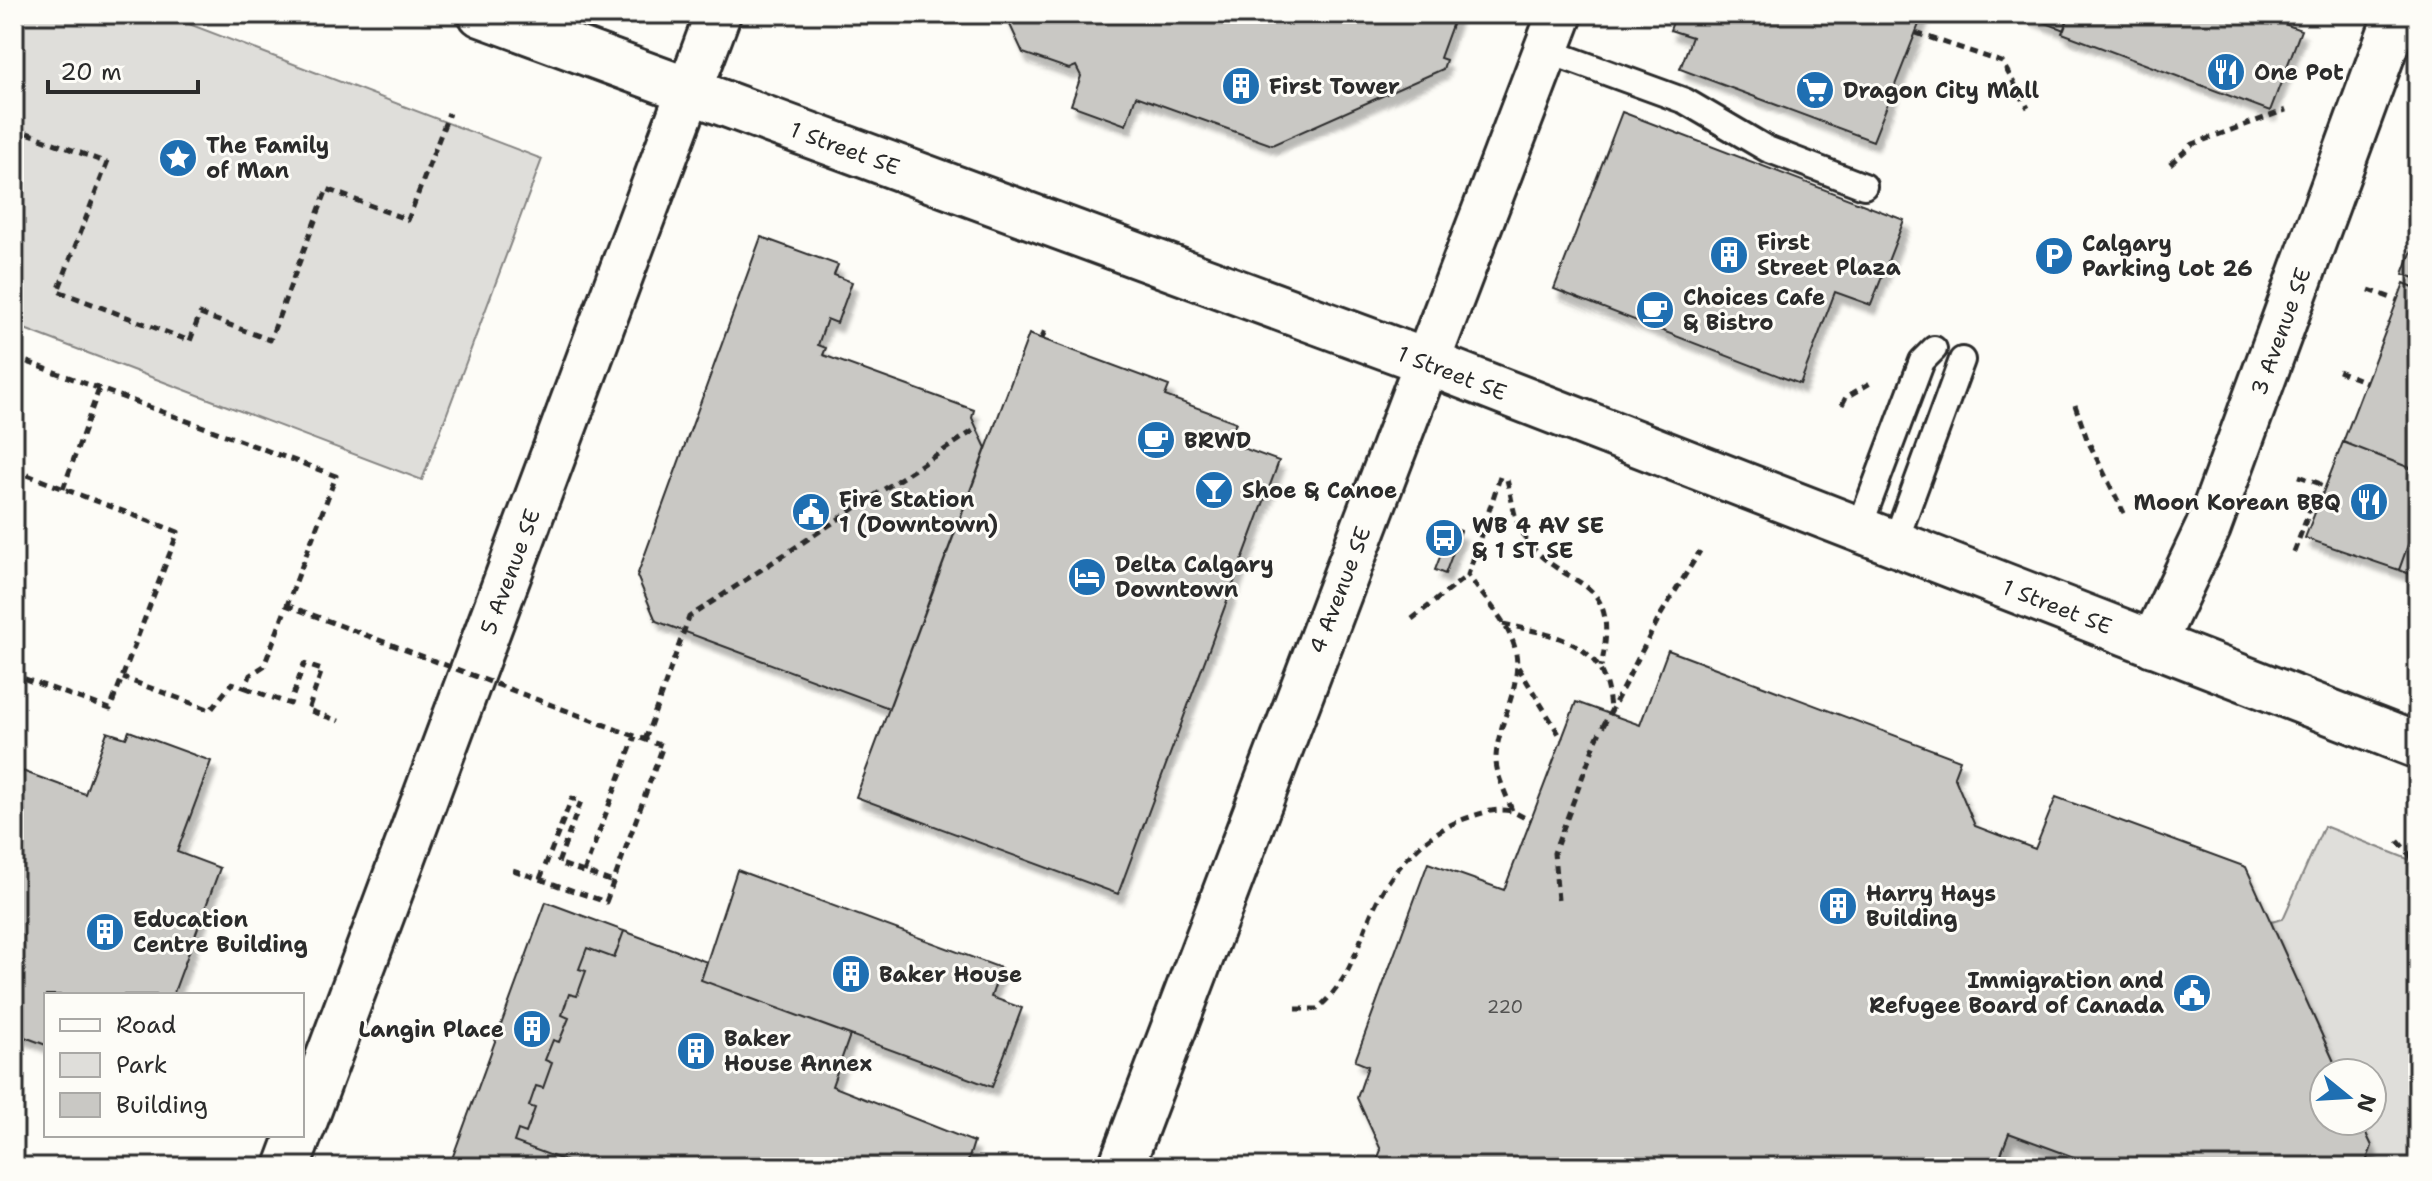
<svg xmlns="http://www.w3.org/2000/svg" width="2432" height="1181" font-family="'Shantell Sans',sans-serif">
  <defs>
    <filter id="shadow"><feDropShadow dx="5" dy="9" stdDeviation="2" flood-color="#0004"/></filter>
  </defs>
  <rect width="100%" height="100%" fill="#fdfcf7"/>
  <filter id="ink" filterUnits="userSpaceOnUse"><feTurbulence type="fractalNoise" baseFrequency=".0125" numOctaves="2"/><feDisplacementMap in="SourceGraphic" scale="16" xChannelSelector="R" yChannelSelector="G"/><feConvolveMatrix kernelMatrix="1 2 1 2 8 2 1 2 1" color-interpolation-filters="sRGB"/></filter>
  <g filter="url(#ink)">
    <path fill="#dfdeda" stroke="#858482" stroke-width="2" d="M14 14H163L542 159 422 480 14 325Z
      M2324 826 2418 863V1167H2364L2372 1146 2360 1121H2372V1073H2339L2271 922 2283 919Z
      M2009 1133 2101 1167H1996Z"/>
    <path fill="#c9c8c4" stroke="#2b2b2b" stroke-width="2" filter="url(#shadow)" d="M1005 14H1456L1440 58 1446 60 1443 69 1272 145 1136 96 1126 125 1071 105 1081 76 1076 66 1069 69 1023 53Z
      M1676 14H1923L1873 141 1680 69 1692 37 1670 30Z
      M2023 14H2070L2064 30Z
      M2070 14H2257L2301 30 2270 111 2062 33Z
      M1622 112 1904 220 1871 305 1835 292 1800 384 1554 289Z
      M2418 234V279L2403 274Z
      M761 237 838 265 834 275 852 282 837 323 827 319 818 345 826 348 823 355 974 410 972 418 986 448 889 708 656 621 637 576Z
      M2404 283 2418 289V471L2343 442Z
      M1029 334 1169 386 1165 396 1236 422 1229 443 1279 461 1118 894 856 797Z
      M2343 442 2418 471V517L2399 570 2305 538Z
      M2418 517V577L2399 570Z
      M1451 528 1461 531 1445 574 1435 570Z
      M1668 650 1960 760 1954 776 1975 826 2035 849 2056 797 2246 867 2339 1073H2324V1121H2360L2372 1146 2364 1167H2101L2009 1133 1996 1167H1374L1381 1150 1357 1098 1368 1066 1355 1061 1428 863 1504 890 1576 702 1640 725Z
      M129 731 211 761 177 852 220 868 173 995H46V1045L14 1033V768L85 794 107 732 126 738Z
      M737 870 1001 968 991 997 1022 1008 992 1087 701 980Z
      M546 902 624 931 614 958 587 948 579 969 586 971 577 996 569 994 562 1015 569 1018 559 1042 553 1040 545 1060 552 1063 543 1088 536 1086 529 1106 535 1108 526 1133 518 1130 514 1142 582 1167H449Z
      M624 931 707 962 701 980 850 1035 832 1086 974 1142 966 1167H582L514 1142 518 1130 526 1133 535 1108 529 1106 536 1086 543 1088 552 1063 545 1060 553 1040 559 1042 569 1018 562 1015 569 994 577 996 586 971 579 969 587 948 614 958Z"/>
    <g fill="none" stroke-linecap="round" stroke-linejoin="round">
      <defs>
        <path id="lane" d="M1545 50 1685 101 1767 149 1864 186
          M1858 531 1922 361 1934 349
          M1894 545 1962 360"/>
        <g id="street">
          <path id="s1" d="M1427 362 2418 746"/>
          <path id="s2" d="M2153 644 2208 528 2397 14"/>
        </g>
        <g id="secondary">
          <path d="M1427 362 1560 14"/>
          <path id="s3" d="M302 1128 718 14"/>
          <path d="M287 1167 299 1135"/>
        </g>
        <g id="primary">
          <path id="s4" d="M481 14 1427 362 1121 1167"/>
        </g>
      </defs>
      <use href="#lane" stroke="#2b2b2b" stroke-width="30"/>
      <use href="#street" stroke="#2b2b2b" stroke-width="50"/>
      <use href="#secondary" stroke="#2b2b2b" stroke-width="50"/>
      <use href="#primary" stroke="#2b2b2b" stroke-width="50"/>
      <path stroke="#2b2b2b" stroke-width="5" stroke-dasharray="8 6" stroke-linecap="butt" d="M1916 33 2002 62 2028 108
        M14 128 107 163 58 291 190 341 200 314 270 340 327 189 408 220 449 113
        M2170 164 2193 144 2286 110
        M2369 290 2397 300
        M1042 339 1046 326
        M14 357 336 476 264 666 250 675 246 688 232 683 211 710 123 678
        M2338 371 2366 382
        M1842 405 1846 397 1872 382
        M2075 405 2087 439 2124 513
        M14 470 178 532 110 709 14 675
        M2299 476 2326 486
        M1500 477 1468 575C1483 597 1503 616 1513 642 1527 679 1498 720 1496 757 1495 774 1507 795 1512 811L1531 821
        M1507 480C1512 497 1514 521 1523 535 1563 595 1623 567 1601 667
        M63 489 99 389
        M2294 552 2320 483
        M1412 619 1468 575
        M1503 624C1563 637 1608 643 1610 713
        M1518 667 1562 739
        M246 688 290 704 304 664 322 670 308 710 339 721
        M645 740 689 617 976 429
        M2398 841 2418 865
        M513 870 606 902 663 746 618 730
        M584 872 635 736
        M540 879 572 798 581 801 558 863 613 882
        M1558 900 1554 853 1597 738 1660 616 1700 551
        M1296 1009H1317C1354 977 1356 945 1376 903 1395 865 1430 829 1470 817 1485 812 1496 808 1511 811"/>
      <use href="#lane" stroke="#fdfcf7" stroke-width="24"/>
      <use href="#street" stroke="#fdfcf7" stroke-width="44"/>
      <use href="#secondary" stroke="#fdfcf7" stroke-width="44"/>
      <use href="#primary" stroke="#fdfcf7" stroke-width="44"/>
      <path stroke="#2b2b2b" stroke-width="5" stroke-dasharray="8 6" stroke-linecap="butt" d="M286 605 618 730"/>
    </g>
  </g>
  <defs>
    <symbol id="restaurant-disc" viewBox="-11 -11 22 22"><circle r="9.5" fill="#1f6fb2" stroke="#fdfcf7"/><path d="M-5-6h1v4h1v-4h1v4h1v-4h1v5L-1.5 .5V6h-2V.5L-5-1ZM5-6V6H3V1.5H1.5Q1.5-4 5-6Z" fill="#fff"/></symbol>
    <symbol id="building-disc" viewBox="-11 -11 22 22"><circle r="9.5" fill="#1f6fb2" stroke="#fdfcf7"/><path d="M-4-6H4V6H1V3H-1V6H-4ZM-2.5-4.3h1.7v1.8h-1.7ZM.8-4.3h1.7v1.8H.8ZM-2.5-1h1.7V.8h-1.7ZM.8-1h1.7V.8H.8Z" fill="#fff"/></symbol>
    <symbol id="supermarket-disc" viewBox="-11 -11 22 22"><circle r="9.5" fill="#1f6fb2" stroke="#fdfcf7"/><path d="M-6-5.5h2.5l.6 2H6L4.5 2H-2.5L-4.4-4H-6ZM-1.5 3.2a1.3 1.3 0 1 0 .1 0ZM3 3.2a1.3 1.3 0 1 0 .1 0Z" fill="#fff"/></symbol>
    <symbol id="sight-disc" viewBox="-11 -11 22 22"><circle r="9.5" fill="#1f6fb2" stroke="#fdfcf7"/><path d="M0-6L1.8-2.2L6-1.7L2.9 1.2L3.7 5.4L0 3.3L-3.7 5.4L-2.9 1.2L-6-1.7L-1.8-2.2Z" fill="#fff"/></symbol>
    <symbol id="parking-disc" viewBox="-11 -11 22 22"><circle r="9.5" fill="#1f6fb2" stroke="#fdfcf7"/><path d="M-3.5-5.5H1a3.5 3.5 0 0 1 0 7H-1V5.5H-3.5ZM-1-3.4V-.6H.8a1.4 1.4 0 0 0 0-2.8Z" fill="#fff"/></symbol>
    <symbol id="cafe-disc" viewBox="-11 -11 22 22"><circle r="9.5" fill="#1f6fb2" stroke="#fdfcf7"/><path d="M-5.5-4.5H6V0H3Q3 3.5 0 3.5H-2.5Q-5.5 3.5-5.5 0ZM3-3.2v2h1.7v-2ZM-6 4.5H4V6H-6Z" fill="#fff"/></symbol>
    <symbol id="bar-disc" viewBox="-11 -11 22 22"><circle r="9.5" fill="#1f6fb2" stroke="#fdfcf7"/><path d="M-6-5H6L.8 .8V4.5H3.5V6h-7V4.5H-.8V.8Z" fill="#fff"/></symbol>
    <symbol id="civic-disc" viewBox="-11 -11 22 22"><circle r="9.5" fill="#1f6fb2" stroke="#fdfcf7"/><path d="M-.6-6.5H3V-4.5H.6V-3L4-1V1h2V6H-6V1h2V-1L-.6-3ZM-1.2 2.5V6h2.4V2.5Z" fill="#fff"/></symbol>
    <symbol id="bus-disc" viewBox="-11 -11 22 22"><circle r="9.5" fill="#1f6fb2" stroke="#fdfcf7"/><path d="M-5-6H5V4H4V6H2V4H-2V6H-4V4H-5ZM-3.5-4V0h7V-4ZM-3.5 1.2v1.5H-2V1.2ZM2 1.2v1.5H3.5V1.2Z" fill="#fff"/></symbol>
    <symbol id="hotel-disc" viewBox="-11 -11 22 22"><circle r="9.5" fill="#1f6fb2" stroke="#fdfcf7"/><path d="M-6-4.5h1.5V1H6V5H4.5V3h-9V5H-6ZM-4 0a1.8 1.8 0 1 1 3.6 0ZM.5 0V-2.5h3Q6-2.5 6 0Z" fill="#fff"/></symbol>
  </defs>
  <g fill-rule="evenodd">
    <use href="#restaurant-disc" x="2204" y="50" width="44" height="44"/>
    <use href="#building-disc" x="1219" y="64" width="44" height="44"/>
    <use href="#supermarket-disc" x="1793" y="68" width="44" height="44"/>
    <use href="#sight-disc" x="156" y="136" width="44" height="44"/>
    <use href="#building-disc" x="1707" y="233" width="44" height="44"/>
    <use href="#parking-disc" x="2032" y="234" width="44" height="44"/>
    <use href="#cafe-disc" x="1633" y="288" width="44" height="44"/>
    <use href="#cafe-disc" x="1134" y="418" width="44" height="44"/>
    <use href="#bar-disc" x="1192" y="468" width="44" height="44"/>
    <use href="#restaurant-disc" x="2347" y="480" width="44" height="44"/>
    <use href="#civic-disc" x="789" y="490" width="44" height="44"/>
    <use href="#bus-disc" x="1422" y="516" width="44" height="44"/>
    <use href="#hotel-disc" x="1065" y="555" width="44" height="44"/>
    <use href="#building-disc" x="1816" y="884" width="44" height="44"/>
    <use href="#building-disc" x="83" y="910" width="44" height="44"/>
    <use href="#building-disc" x="829" y="952" width="44" height="44"/>
    <use href="#civic-disc" x="2170" y="971" width="44" height="44"/>
    <use href="#building-disc" x="510" y="1007" width="44" height="44"/>
    <use href="#building-disc" x="674" y="1029" width="44" height="44"/>
  </g>
  <g text-anchor="middle" dominant-baseline="central" stroke-width="6" stroke-linejoin="round" paint-order="stroke">
    <g font-size="18" fill="#525251">
      <text x="1505" y="1007">220</text>
    </g>
    <g font-size="22" font-weight="bold" fill="#2b2b2b" stroke="#fdfcf7" text-anchor="start">
      <text x="2254" y="72">One Pot</text>
      <text x="1269" y="86">First Tower</text>
      <text x="1843" y="90">Dragon City Mall</text>
      <text x="206" y="145">The Family<tspan x="206" dy="25">of Man</tspan></text>
      <text x="1757" y="242">First<tspan x="1757" dy="25">Street Plaza</tspan></text>
      <text x="2082" y="243">Calgary<tspan x="2082" dy="25">Parking Lot 26</tspan></text>
      <text x="1683" y="297">Choices Cafe<tspan x="1683" dy="25">&amp; Bistro</tspan></text>
      <text x="1184" y="440">BRWD</text>
      <text x="1242" y="490">Shoe &amp; Canoe</text>
      <text x="839" y="499">Fire Station<tspan x="839" dy="25">1 (Downtown)</tspan></text>
      <text x="2341" y="502" text-anchor="end">Moon Korean BBQ</text>
      <text x="1472" y="525">WB 4 AV SE<tspan x="1472" dy="25">&amp; 1 ST SE</tspan></text>
      <text x="1115" y="564">Delta Calgary<tspan x="1115" dy="25">Downtown</tspan></text>
      <text x="1866" y="893">Harry Hays<tspan x="1866" dy="25">Building</tspan></text>
      <text x="133" y="919">Education<tspan x="133" dy="25">Centre Building</tspan></text>
      <text x="879" y="974">Baker House</text>
      <text x="2164" y="980" text-anchor="end">Immigration and<tspan x="2164" dy="25">Refugee Board of Canada</tspan></text>
      <text x="504" y="1029" text-anchor="end">Langin Place</text>
      <text x="724" y="1038">Baker<tspan x="724" dy="25">House Annex</tspan></text>
    </g>
    <g font-size="22" fill="#2b2b2b" stroke="#fdfcf7">
      <text stroke="none"><textPath href="#s4" startOffset="388">1 Street SE</textPath></text>
      <text stroke="none"><textPath href="#s2" startOffset="338">3 Avenue SE</textPath></text>
      <text transform="translate(1452 373) rotate(21)">1 Street SE</text>
      <text stroke="none"><textPath href="#s3" startOffset="594">5 Avenue SE</textPath></text>
      <text transform="translate(1340 590) rotate(-69)">4 Avenue SE</text>
      <text stroke="none"><textPath href="#s1" startOffset="676">1 Street SE</textPath></text>
    </g>
  </g>
  <rect width="2432" height="1181" fill="none" stroke="#fdfcf7" stroke-width="48"/>
  <rect x="24" y="24" width="2384" height="1133" fill="none" stroke="#2b2b2b" stroke-width="3" filter="url(#ink)"/>
  <rect x="44" y="993" width="260" height="144" fill="#fdfcf7" stroke="#a9a8a5" stroke-width="2"/>
  <rect x="60" y="1019" width="40" height="12" fill="#fdfcf7" stroke="#a9a8a5" stroke-width="2"/>
  <text x="116" y="1033" font-size="24" fill="#2b2b2b">Road</text>
  <rect x="60" y="1053" width="40" height="24" fill="#dfdeda" stroke="#a9a8a5" stroke-width="2"/>
  <text x="116" y="1073" font-size="24" fill="#2b2b2b">Park</text>
  <rect x="60" y="1093" width="40" height="24" fill="#c9c8c4" stroke="#a9a8a5" stroke-width="2"/>
  <text x="116" y="1113" font-size="24" fill="#2b2b2b">Building</text>
  <g transform="translate(2348 1097) rotate(108)"><circle r="38" fill="#fdfcf7" stroke="#a9a8a5" stroke-width="2"/>
  <path d="M0-6L14 30L0 20L-14 30Z" fill="#1f6fb2"/>
  <text y="-12" font-size="22" font-weight="bold" text-anchor="middle" fill="#2b2b2b">N</text>
  </g>
  <path d="M48 80v12h150v-12" fill="none" stroke="#2b2b2b" stroke-width="4"/>
  <text x="60" y="80" font-size="24" fill="#2b2b2b" stroke="#fdfcf7" stroke-width="6" paint-order="stroke">20 m</text>
</svg>
